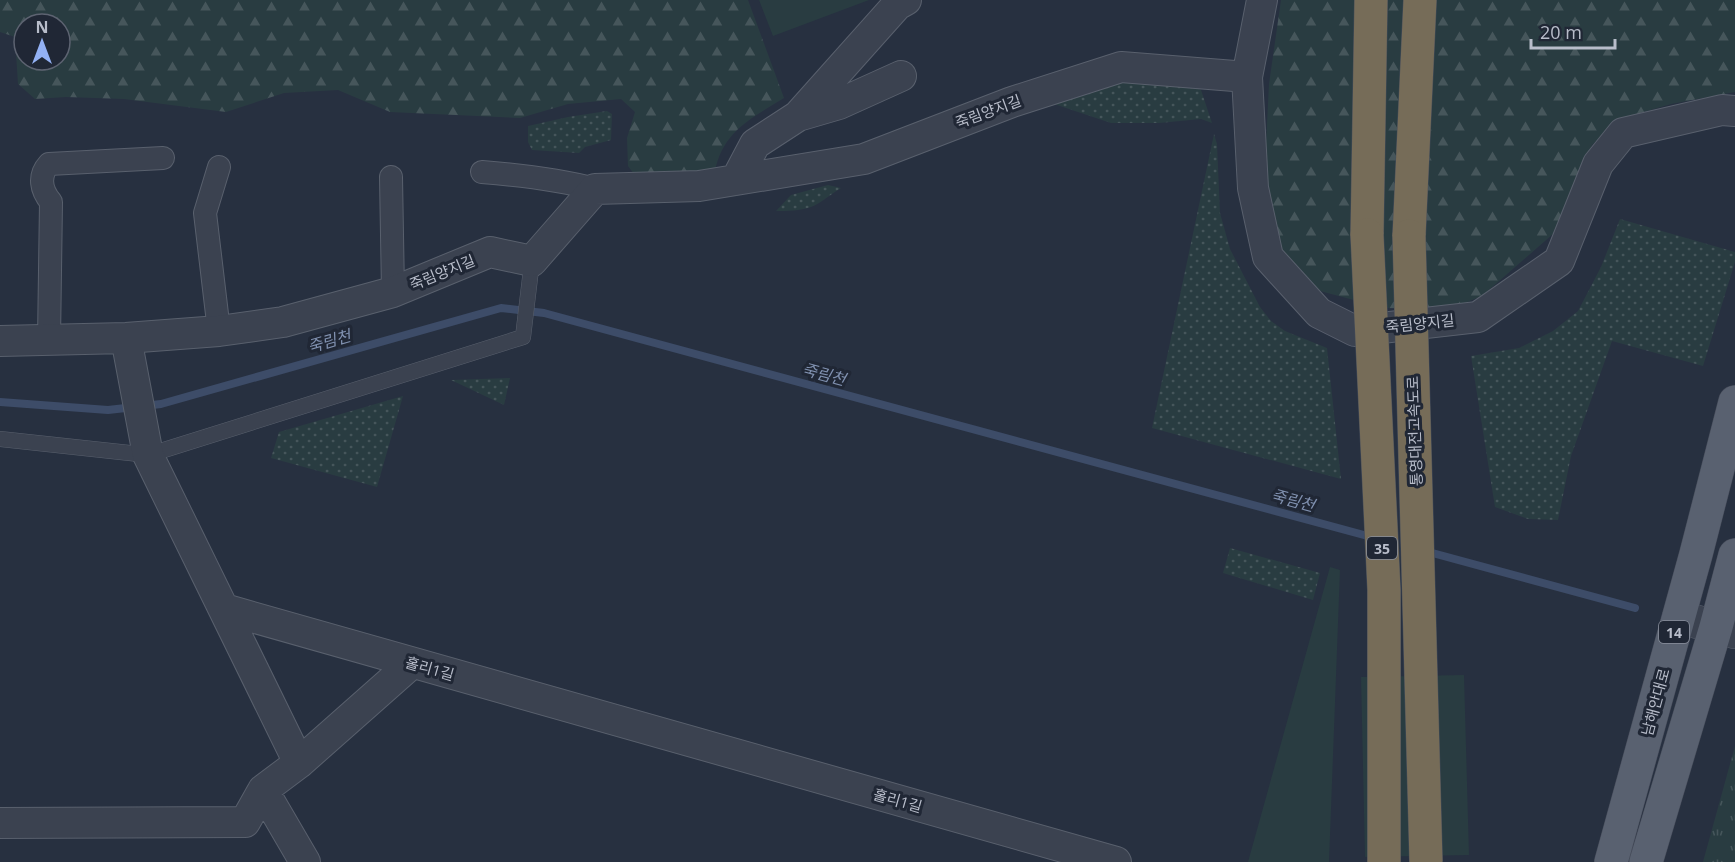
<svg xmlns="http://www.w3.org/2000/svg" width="1735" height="862" font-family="'Open Sans','Noto Sans KR',sans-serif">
  <defs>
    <pattern id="forest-firs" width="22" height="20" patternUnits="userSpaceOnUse" patternTransform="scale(1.5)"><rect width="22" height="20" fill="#293c41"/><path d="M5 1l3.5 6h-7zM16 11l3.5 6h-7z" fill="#46565b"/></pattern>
    <pattern id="park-tufts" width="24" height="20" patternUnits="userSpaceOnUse" patternTransform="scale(1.5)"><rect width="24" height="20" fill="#293c41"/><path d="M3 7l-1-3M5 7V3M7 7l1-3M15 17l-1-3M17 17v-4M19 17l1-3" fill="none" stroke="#46565b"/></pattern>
    <pattern id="garden-dots" width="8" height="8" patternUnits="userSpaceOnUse" patternTransform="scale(1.5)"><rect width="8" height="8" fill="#293c41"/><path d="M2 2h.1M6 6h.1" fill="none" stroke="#46565b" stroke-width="1.8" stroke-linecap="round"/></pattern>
  </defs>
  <rect width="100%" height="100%" fill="#273040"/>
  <path fill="#293c41" d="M759 0H869L773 36Z
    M1330 567 1340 570 1329 862H1248Z
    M1464 675 1469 855 1365 857 1361 677Z"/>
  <path fill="url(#forest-firs)" fill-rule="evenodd" d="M0 0H748L784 98C752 118 723 131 715 171L637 178 628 166 627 138 635 112 621 99 568 104 520 118 390 112 338 90 284 93 226 112 124 99 66 97 35 99 18 84 15 37 0 32ZM24 24H60V60H24Z
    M1281 0H1735V92L1671 104 1620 119 1592 145 1553 234 1482 296 1450 309 1384 308 1320 291 1276 245 1265 165 1269 84Z"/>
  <path fill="url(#park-tufts)" d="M1735 746V862H1703Z"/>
  <path fill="url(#garden-dots)" d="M1117 80 1183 82 1201 90 1212 123 1201 119 1159 123H1111L1054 104Z
    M607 111 612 114 611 140 585 147 579 153 532 150 528 142V126L568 117Z
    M1214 134 1217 144 1220 213 1230 249 1260 307 1271 321 1285 331 1327 348 1341 479 1152 428Z
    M828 185 841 188C832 193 820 204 811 207 800 211 787 211 776 211L791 195Z
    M1620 219 1735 252V262L1703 366 1612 341 1571 456 1558 520 1528 519 1495 507 1471 356 1519 348 1553 331 1578 311 1601 267Z
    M510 378 504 405 451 380Z
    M403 396 377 487 271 458 279 432Z
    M1230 548 1320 573 1313 600 1223 573Z"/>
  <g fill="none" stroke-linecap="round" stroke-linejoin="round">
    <path stroke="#3d4c68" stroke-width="8" d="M0 402 108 410 161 404 501 308 544 313 1375 538
      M1425 551 1635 608"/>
    <defs>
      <path id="service" d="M0 439 148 455 523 337 532 261"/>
      <path id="pedestrian" d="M219 167 205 213 219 331
        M482 172C520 175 557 179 595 189
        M391 177 393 292
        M49 340 51 202C41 190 38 176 49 164L163 158"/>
      <path id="minor" d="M1247 77 1262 0
        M798 116 897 5 906 0
        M736 180 755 144 798 116 839 104 901 76
        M126 338 148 455 299 763
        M0 341 126 338 219 331 283 322 393 292 490 252 532 261 595 189 699 186 864 159 1012 102 1121 67 1247 77 1253 188 1268 257 1319 313 1355 331 1478 317 1559 261 1598 164 1623 133 1722 110 1735 111
        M224 609 1116 862
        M263 790 305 862
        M0 823 245 822 263 790 299 763 412 663"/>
      <path id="tertiary" d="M1679 617 1735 632"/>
      <path id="primary" d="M1611 862 1696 554 1735 402
        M1646 862 1716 627 1735 555"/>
      <path id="motorway" d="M1367 235 1371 0
        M1409 236 1420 0"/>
    </defs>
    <use href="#service" stroke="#59606d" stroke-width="16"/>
    <use href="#pedestrian" stroke="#59606d" stroke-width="24"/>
    <use href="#minor" stroke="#59606d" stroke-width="32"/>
    <use href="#tertiary" stroke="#59606d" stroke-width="34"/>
    <use href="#primary" stroke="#454b59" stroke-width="34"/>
    <use href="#motorway" stroke="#464d5a" stroke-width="34"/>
    <use href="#service" stroke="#3b4250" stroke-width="15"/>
    <use href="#pedestrian" stroke="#3b4250" stroke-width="22"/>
    <use href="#minor" stroke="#3b4250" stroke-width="30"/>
    <use href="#tertiary" stroke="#3b4250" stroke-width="33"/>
    <use href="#primary" stroke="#596170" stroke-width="33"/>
    <use href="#motorway" stroke="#766c58" stroke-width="33"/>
    <defs>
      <path id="motorway-bridge" d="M1367 235 1384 590V862
        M1409 236 1426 862"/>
    </defs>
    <use href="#motorway-bridge" stroke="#464d5a" stroke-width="34" stroke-linecap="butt"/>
    <use href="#motorway-bridge" stroke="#766c58" stroke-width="33"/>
  </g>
  <g text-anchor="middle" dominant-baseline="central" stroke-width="6" stroke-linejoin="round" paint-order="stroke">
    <g fill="#202735" stroke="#8a909d" stroke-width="1.5">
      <rect x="1367" y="537" width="30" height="22" rx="4.5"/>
      <rect x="1659" y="621" width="30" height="22" rx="4.5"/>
    </g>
    <g font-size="14" font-weight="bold" fill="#b8bdca">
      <text x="1382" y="548">35</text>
      <text x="1674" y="632">14</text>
    </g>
    <g font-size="15" fill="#b8bdca" stroke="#202735">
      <text transform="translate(988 111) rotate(-20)">죽림양지길</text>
      <text transform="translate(442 272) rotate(-22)">죽림양지길</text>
      <text transform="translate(1420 323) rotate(-6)">죽림양지길</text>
      <text transform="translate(1414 431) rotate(-92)">통영대전고속도로</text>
      <text transform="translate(430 668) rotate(16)">홀리1길</text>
      <text transform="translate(1655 702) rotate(-75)">남해안대로</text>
      <text transform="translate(898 800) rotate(16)">홀리1길</text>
    </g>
    <g font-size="16" font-style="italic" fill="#8091b0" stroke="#202735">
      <text transform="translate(329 341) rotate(-16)">죽림천</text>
      <text transform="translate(824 374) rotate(15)">죽림천</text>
      <text transform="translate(1293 500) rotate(15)">죽림천</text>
    </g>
  </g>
  <g transform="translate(42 42)"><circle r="28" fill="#202735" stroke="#5d6371" stroke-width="1.5"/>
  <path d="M0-4.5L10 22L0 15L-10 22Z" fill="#93b1f4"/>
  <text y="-9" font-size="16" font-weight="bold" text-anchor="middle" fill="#b8bdca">N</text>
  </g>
  <path d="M1531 39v9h84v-9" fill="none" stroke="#b8bdca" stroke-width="3"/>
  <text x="1540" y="39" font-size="18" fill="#b8bdca" stroke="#202735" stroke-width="4.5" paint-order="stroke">20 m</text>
</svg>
